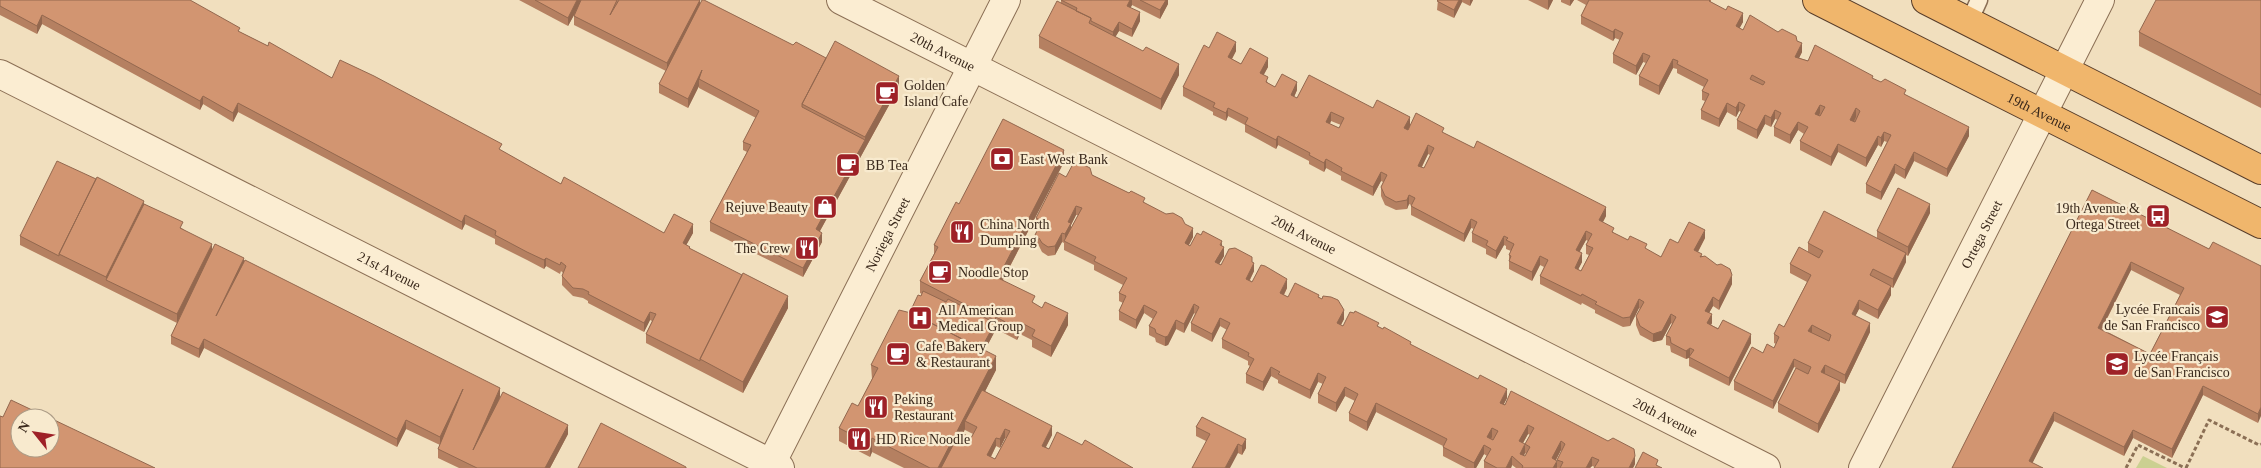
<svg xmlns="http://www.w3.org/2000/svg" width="2261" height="468" font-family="Georgia,serif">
  <rect width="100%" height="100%" fill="#f1dfbe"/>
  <path fill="#cbd091" d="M2143 456 2167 468H2136Z"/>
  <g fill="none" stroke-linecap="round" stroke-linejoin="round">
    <defs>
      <path id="service" d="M1969 22 1979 0"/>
      <g id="minor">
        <path id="s1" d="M841 0 1766 468"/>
        <path id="s2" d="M0 74 780 468"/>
        <path id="s3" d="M1863 468 2100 0"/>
      </g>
      <g id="tertiary">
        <path id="s4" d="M769 468 1006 0"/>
      </g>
      <g id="trunk">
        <path id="s5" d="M1817 0 2261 224"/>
        <path d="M1926 0 2261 170"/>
      </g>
    </defs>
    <use href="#service" stroke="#8b6f55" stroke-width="19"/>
    <use href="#minor" stroke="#8b6f55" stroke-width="30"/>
    <use href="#tertiary" stroke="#8b6f55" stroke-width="30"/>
    <use href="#trunk" stroke="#583d2a" stroke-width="30"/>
    <path stroke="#8b6f55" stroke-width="3" stroke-dasharray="4 2.5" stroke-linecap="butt" d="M2126 468 2138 445 2185 468
      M2186 468 2209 420 2259 445 2261 444"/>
    <use href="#service" stroke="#fbedd2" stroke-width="16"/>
    <use href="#minor" stroke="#fbedd2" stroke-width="28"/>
    <use href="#tertiary" stroke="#fbedd2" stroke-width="28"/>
    <use href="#trunk" stroke="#f0b66c" stroke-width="28"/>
  </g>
  <path fill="#b58061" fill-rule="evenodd" d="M0 0 240 32 332 78 502 151 561 184 664 233H693L686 245 690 249 788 308 743 393 646 343V334L652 321 650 320 644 332 588 303V301L583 298 573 296 562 285V276L563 273 561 271 560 274 546 266 544 269 527 260 495 244V239L465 224 462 230 238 112 233 122 203 104 200 110 42 24 37 34 0 15Z
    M519 0H700V4L793 45 899 87 820 231 822 242 803 277 710 231V222L747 152 743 150V142L756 118 699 88V86L688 108 659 93V84L666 71 574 25V16L578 8 568 26Z
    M1061 0H1168V4L1160 19 1132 5 1130 8 1140 21 1132 37 1119 31 1115 37 1179 75 1161 110 1039 48V36L1061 3Z
    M1438 0H1473L1470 6 1462 2 1454 18 1437 10Z
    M1528 0H1553L1548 10Z
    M1561 0H1574L1570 6 1561 2Z
    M1577 0H1711V2L1743 22 1739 28 1743 30 1778 32 1797 41 1802 52 1799 58 1873 79 1906 95 1969 136 1947 177 1914 161 1905 179 1895 173 1881 200 1866 193V184L1887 142 1884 141 1881 147 1878 145 1866 167 1838 152 1831 166 1800 150V141L1804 134 1798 130 1790 144 1774 136V127L1778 120 1775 119 1771 127 1765 124 1757 139 1737 129V120L1741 112 1739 111 1736 117 1727 112 1719 127 1701 119V110L1705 101 1702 100V91L1704 87 1677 73V69L1673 68 1659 95 1639 85V76L1646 63 1643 62 1636 75 1613 63V54L1620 40 1615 38 1613 41 1581 24V16L1586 5Z
    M2261 0V108L2139 46V32Z
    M1209 48 1236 51 1232 59 1241 64 1268 67 1263 75 1268 83 1275 87 1297 90 1294 97 1297 98 1373 108 1410 126 1444 133 1606 216 1603 222 1614 233 1661 257 1678 243 1705 238 1698 252 1732 284 1719 310 1713 306 1709 313 1712 323 1711 325 1751 343 1729 386 1689 366V358L1686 359 1671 352 1670 346 1666 345V336L1672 324 1671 323 1662 340 1653 342 1640 335 1636 325V316L1640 309 1639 308 1630 326 1623 327 1595 313V310L1582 303 1581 305 1540 284V276L1544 267 1540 265 1532 281 1509 269V255L1511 251 1506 249V246L1504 245 1496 259 1486 254V249L1472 242V233L1474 229 1471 228 1464 242 1411 215V205L1409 204 1407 209 1396 210 1385 205 1381 196V187L1383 182 1381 181 1373 196 1341 180V176L1326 168 1324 172 1309 164V161L1278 145 1276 149 1245 132V125L1228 116 1226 121 1213 115V112L1183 96V87ZM1331 121 1341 125 1339 128 1330 124ZM1428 154 1430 155 1424 168 1422 167ZM1586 240 1588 241 1586 245V254L1589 255 1581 271 1578 269 1582 262 1580 251Z
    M1064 162 1003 280 1035 304 1068 325 1051 357 1032 347V340L1020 334 1017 340 996 329 985 350 996 370 985 391 1052 435 1046 447 1049 449 1082 445 1133 468H904L872 452 870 457 839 441V428L858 406 872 379 871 365 921 296 922 294 920 293V281L934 254V245L959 204ZM965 429V430L973 434 971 438 963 434ZM1005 438H1006L995 459 991 457 996 446 1000 448Z
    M1092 175 1129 193 1145 203 1193 237 1189 245 1190 246H1222L1224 256 1219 264 1221 265 1252 262 1254 271 1250 280 1252 282 1287 288 1284 295 1288 297H1319L1344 319 1341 325 1343 326 1379 327 1507 398 1504 404 1635 464 1633 468H1594L1595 467 1592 466 1590 468H1557V460L1562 451 1561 450 1556 460 1557 468H1516L1512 465 1511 468H1484V461L1487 456 1484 454 1476 468H1466L1443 456V446L1376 412 1367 431 1349 421V413L1355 401 1345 396 1336 412 1318 403V394L1323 384 1318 382 1310 399 1278 383V380L1271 376 1263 391 1246 383V374L1250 366 1248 365V361L1222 348V339L1227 330 1220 326 1212 342 1191 331V323L1195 314 1194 313 1184 333 1176 329 1168 345 1165 346 1156 342 1155 338 1149 335V326L1153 319 1144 313 1136 329 1119 320V311L1123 303 1119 301V293L1123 285 1094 270V265L1064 250V243L1062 242 1055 255 1048 256 1042 252 1039 246 1035 244V235L1038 228 1036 227V218L1066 177ZM1076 215H1078L1071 228V225ZM1528 434 1530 435 1525 444V453L1526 454 1525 456H1524L1525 453 1523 443Z
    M2092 190 2209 249 2261 266 2258 423 2203 395 2172 458 2133 438 2124 456 2054 421 2032 463 1952 468ZM2131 270 2180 295 2150 354 2102 329Z
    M144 204 183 229 212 251 244 264 500 397 494 409 568 434 550 468H459L438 458V449L440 445 406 429 397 447 204 348 199 358 171 344V336L177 323 20 245V236Z
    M1930 213 1908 256 1906 255V262L1893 288 1891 287V295L1878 319 1859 309 1855 316 1870 332 1845 384 1840 382V390L1818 433 1778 412V403L1796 368 1794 367 1773 409 1734 390V381L1763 353 1774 348 1776 344 1774 343V334L1784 327 1807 282 1790 273V264L1808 252V243L1877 238V231Z
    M1202 417 1246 448 1242 455 1238 453 1206 441 1196 436V427Z"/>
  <path fill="#93684f" d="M577 0H582L568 26V18Z
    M700 0V8L667 72V63Z
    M1130 0H1132V5L1127 15V6Z
    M1166 0H1168V4L1160 19V10Z
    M1459 0H1462V2L1454 18V10Z
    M1470 0H1473L1470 6Z
    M1548 0H1553L1548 10Z
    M1570 0H1574L1570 6Z
    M1140 12V21L1132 37V29Z
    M1743 13V22L1736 35V26Z
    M42 15V24L37 34V26Z
    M1119 22V31L1113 41V32Z
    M1615 29V38L1613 41V32Z
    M1236 42V51L1228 66V57Z
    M1802 43V52L1795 66V57Z
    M1643 53V62L1636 75V66Z
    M1268 58V67L1260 82V73Z
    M1673 59V68L1659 95V86Z
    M1179 64V75L1161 110V99Z
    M702 70 699 79V86L688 108V99Z
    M899 76V87L816 238V229L865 140V137Z
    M1297 82V90L1291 104V95Z
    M203 96V104L200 110V101Z
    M1739 102V111L1736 117V108Z
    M238 103V112L233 122V113Z
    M1727 103V112L1719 127V119Z
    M1820 105V113L1815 122V114Z
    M1228 108V116L1226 121V113Z
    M1856 108V117L1850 129V120Z
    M1775 110V119L1771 127V118Z
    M1331 112V121L1326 131V122Z
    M1765 115V124L1757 139V130Z
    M1410 117V126L1404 137V128Z
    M1798 122V130L1790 144V135Z
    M1969 127V136L1947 177V169Z
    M1884 132V141L1881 147V138Z
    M1278 136V145L1276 149V140Z
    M1878 136V145L1866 167V158Z
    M1838 144V152L1831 166V157Z
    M1428 145V154L1418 174V166Z
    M1064 150V162L998 289V278Z
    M1914 152V161L1905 179V170Z
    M1326 159V168L1324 172V163Z
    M1895 164V173L1881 200V192Z
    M1381 172V181L1373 196V187Z
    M1409 195V204L1407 209V200Z
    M144 201V212L106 280V277Z
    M1930 204V213L1908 256V247Z
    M1076 206V215L1071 225V232L1065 242V234L1068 222Z
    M1606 207V216L1599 229V220Z
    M465 215V224L462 230V222Z
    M1471 219V228L1464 242V234Z
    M693 224V233L683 251V243Z
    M1193 228V237L1185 252V243Z
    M1705 230V238L1694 259V250Z
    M1586 231V240L1576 258V250Z
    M822 233V242L803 277V268Z
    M1062 233V242L1055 255V246Z
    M1504 236V245L1496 259V251Z
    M1222 241V250L1224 247V256L1215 271V262Z
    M212 244V253L177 323V314Z
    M1582 253V262L1575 276V268Z
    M1906 253V262L1893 288V279Z
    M1540 256V265L1532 281V272Z
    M244 258V267L216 316Z
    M546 258V266L544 269V260Z
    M2131 262V270L2098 336V328Z
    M1254 263V271L1246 287V279Z
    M1732 275V284L1719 310V301Z
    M1287 279V288L1280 302V293Z
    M1891 286V295L1878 319V310Z
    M788 296V308L743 393V382Z
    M1713 297V306L1705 320V311Z
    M1639 299V308L1630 326V317Z
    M1859 300V309L1852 323V314Z
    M1194 304V313L1184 333V324Z
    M1144 305V313L1136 329V320Z
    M1344 310V319L1337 332V323Z
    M650 312V320L644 332V323Z
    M1068 313V325L1051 357V346Z
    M1671 314V323L1662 340 1653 342V334Z
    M1712 314V323L1707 332V323Z
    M996 317V329L995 331 979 361V352L995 323Z
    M1220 318V326L1212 342V334Z
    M1176 320V329L1168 345 1165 346V337Z
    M1020 322V334L1017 340V328Z
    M1870 323V332L1845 384V375Z
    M1812 325V334L1808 331Z
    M1751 334V343L1729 386V378Z
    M204 339V348L199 358V349Z
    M1690 348V357L1686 359V351Z
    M996 356V370L969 423 965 421V429L945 468H938Z
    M1794 359V367L1773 409V401Z
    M1825 365V374L1821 372Z
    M1271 367V376L1263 391V382Z
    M1318 373V382L1310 399V390Z
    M1840 381V390L1818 433V424Z
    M2203 386V395L2172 458V449Z
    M1345 387V396L1336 412V403Z
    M500 388V397L473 459V450Z
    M463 389 440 445V437Z
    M1507 389V398L1500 411V403Z
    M1376 403V412L1367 431V422Z
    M2261 407V416L2258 423V414Z
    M2054 412V421L2030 468 2029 461Z
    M406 420V429L397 447V439Z
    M568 425V434L550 468H545Z
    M1528 425V434L1519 450V441Z
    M1052 426V435L1042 454V446Z
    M1492 428V437L1487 446V437Z
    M1005 429V438L1000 448V439Z
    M2133 430V438L2124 456V447Z
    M872 438V452L870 457V444Z
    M996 438V446L987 464V455Z
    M1246 439V448L1242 455V446Z
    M1561 441V450L1552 467V458Z
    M1238 444V453L1230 468H1225Z
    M1525 444V453L1520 463V454Z
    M1484 445V454L1476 468H1474V463Z
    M1512 456V465L1511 468H1506Z
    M1635 456V464L1633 468H1629Z
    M1592 457V466L1590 468H1586Z
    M1557 461V468H1553Z"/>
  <path fill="#d29571" stroke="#93684f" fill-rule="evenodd" d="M0 0H190L240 28 238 31 268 46 269 42 332 78 340 60 374 76 502 144 499 149 561 184 564 177 664 233 674 214 693 224 683 243 690 247 689 248 742 275 700 359V361L646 334 656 314 650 312 644 323 588 294 589 292 583 289 573 288 562 276 566 266 561 262 560 265 546 258 544 260 527 252 495 235 496 231 465 215 462 222 238 103 233 113 203 96 200 101 42 15 37 26 0 6Z
    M535 0H577L568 18Z
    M581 0H617L610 15 619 0H700L667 63 574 16Z
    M702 0H704L793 45 796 42 826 58 802 104V107L865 140 816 229 822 233 803 268 710 222 751 145 743 142 759 111 699 79 702 70 688 99 659 84Z
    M1061 0H1130L1127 6 1140 12 1132 29 1119 22 1113 32 1091 21V18L1076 11 1077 8Z
    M1140 0H1166L1160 10Z
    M1438 0H1459L1454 10 1437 1Z
    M1589 0H1710L1709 1 1726 10 1728 6 1743 13 1736 26 1743 30 1750 15 1778 32 1782 29 1796 36 1797 41 1802 43 1795 57 1808 61 1815 45 1873 76 1872 78 1881 82 1885 79 1906 90 1904 94 1969 127 1947 169 1914 152 1905 170 1895 164 1881 192 1866 184 1891 135 1884 132 1881 138 1878 136 1866 158 1838 144 1831 157 1800 141 1808 127 1798 122 1790 135 1774 127 1781 113 1775 110 1771 118 1765 115 1757 130 1737 120 1745 105 1739 102 1736 108 1727 103 1719 119 1701 110 1709 94 1702 91 1708 80 1677 64 1678 61 1673 59 1659 86 1639 76 1650 56 1643 53 1636 66 1613 54 1623 33 1615 29 1613 32 1581 16ZM1752 75 1765 82 1763 85 1750 79ZM1820 105 1825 107 1820 116 1815 114ZM1856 108 1860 111 1855 122 1850 120Z
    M2156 0H2261V95L2139 32Z
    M1057 1 1091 18 1089 23 1143 51 1146 47 1179 64 1161 99 1039 36Z
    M1217 32 1236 42 1228 57 1241 64 1250 48 1268 58 1260 73 1268 77 1266 82 1275 87 1282 74 1297 82 1291 95 1297 98 1309 75 1373 108 1377 100 1410 117 1404 128 1408 130 1416 113 1444 128 1442 132 1474 148 1477 141 1606 207 1599 220 1614 228 1612 232 1628 240 1630 236 1647 244 1645 248 1661 257 1670 239 1678 243 1689 222 1705 230 1694 250 1702 254 1700 257 1705 256 1717 265 1721 264 1730 269 1732 275 1719 301 1713 297 1705 311 1712 314 1707 323 1718 329 1723 320 1751 334 1729 378 1689 357 1694 350 1690 348 1686 351 1671 343 1670 337 1666 336 1676 317 1671 314 1662 331 1653 334 1640 326 1636 316 1644 302 1639 299 1630 317 1623 318 1595 304 1597 302 1582 294 1581 296 1540 276 1548 260 1540 256 1532 272 1509 261 1511 256 1509 255 1514 244 1506 240 1508 238 1504 236 1496 251 1486 245 1488 241 1472 233 1477 222 1471 219 1464 234 1411 206 1415 198 1409 195 1407 200 1396 202 1385 196 1381 187 1387 175 1381 172 1373 187 1341 171 1342 168 1326 159 1324 163 1309 155 1310 153 1278 136 1276 140 1245 124 1248 118 1228 108 1226 113 1213 107 1215 103 1183 87 1204 45 1209 48ZM1331 112 1344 118 1339 128 1326 122ZM1428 145 1434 148 1424 168 1418 166ZM1586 231 1592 234 1586 245 1593 248 1581 271 1575 268 1582 253 1576 250Z
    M835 41 899 76 865 137 802 104Z
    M1003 119 1064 150 998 278 1035 296 1032 302 1042 308 1045 302 1068 313 1051 346 1032 336 1035 330 1020 322 1017 328 996 317 995 320 920 281 938 247 934 245 956 202 959 204Z
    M57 161 96 179 59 254V256L20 236Z
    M1073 164H1082L1090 168 1092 175 1129 193 1131 191 1145 198 1143 202 1166 214 1173 213 1182 218 1185 224 1193 228 1185 243 1190 246 1197 233 1201 235 1203 231 1222 241 1220 245 1224 247 1215 262 1221 265 1229 249 1235 248 1252 257V262L1254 263 1246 279 1252 282 1261 265 1265 266 1287 279 1280 293 1288 297 1295 283 1319 295 1318 297 1322 299 1323 296 1331 297 1338 300 1344 310 1337 323 1343 326 1350 312 1354 313 1355 311 1379 323 1377 326 1383 329 1384 327 1411 342 1410 344 1478 379 1480 375 1507 389 1500 403 1505 405 1511 391 1608 441 1613 438 1634 449 1635 456 1629 468H1594L1599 460 1592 457 1586 468H1560L1563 462 1557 460 1565 444 1561 441 1552 458 1557 461 1553 468H1522L1523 466 1512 456 1506 468H1497L1484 461 1491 449 1484 445 1474 463 1443 447 1447 439 1376 403 1367 422 1349 413 1358 394 1345 387 1336 403 1318 394 1326 377 1318 373 1310 390 1278 374 1280 372 1271 367 1263 382 1246 374 1254 359 1248 356 1249 353 1222 339 1230 323 1220 318 1212 334 1191 323 1199 307 1194 304 1184 324 1176 320 1168 336 1165 337 1156 333 1155 329 1149 326 1157 312 1144 305 1136 320 1119 311 1126 296 1119 293 1127 278 1094 261 1096 257 1064 241 1082 208 1076 206 1068 222 1071 223 1065 234 1062 233 1055 246 1048 247 1042 243 1039 238 1035 235 1042 221 1036 218 1059 173 1066 177ZM1528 425 1534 428 1525 444 1530 447 1525 456 1520 454 1525 444 1519 441ZM1492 428 1498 431 1493 440 1487 437Z
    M97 177 144 201 106 277 59 254Z
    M1898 188 1930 204 1908 247 1877 231Z
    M2092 190 2209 249 2213 242 2261 266V407L2258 414 2203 386 2172 449 2133 430 2124 447 2054 412 2029 461 2043 468H1952ZM2131 262 2184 288 2150 354 2098 328Z
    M144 204 183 222 180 228 212 244 177 314 106 280Z
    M1824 211 1906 253 1893 279 1873 269 1870 275 1891 286 1878 310 1859 300 1852 314 1870 323 1845 375 1825 365 1821 372 1840 381 1818 424 1778 403 1796 368 1808 374 1811 367 1794 359 1773 401 1734 381 1752 347 1763 353 1767 344 1774 348 1779 337 1774 334 1779 324 1784 327 1811 275 1790 264 1799 247 1819 258 1823 251 1808 243ZM1812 325 1831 335 1829 341 1808 331Z
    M215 244 244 258 216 316 245 260 500 388 473 450 503 392 568 425 545 468H477L438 449 463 389 440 437 406 420 397 439 204 339 199 349 171 336Z
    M743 273 788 296 743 382 700 359Z
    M923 291 946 302 948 299 995 323 981 349 910 312 918 295 921 296Z
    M899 310 911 313 996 356 938 468H930L872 438 870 444 839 428 852 403 858 406 878 368 871 365Z
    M982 390 1052 426 1042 446 1049 449 1057 432 1082 445 1085 440 1133 468H941L960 432 971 438 977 427 965 421ZM1005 429 1010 431 995 459 987 455 996 438 1000 439Z
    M11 400 49 418H20V448H50V418L155 468H0V416L3 417Z
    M1202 417 1246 439 1242 446 1238 444 1225 468H1192L1210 434 1196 427Z
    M601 423 686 467V468H578Z
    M1643 452 1658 460 1656 465 1662 468H1635Z"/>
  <defs>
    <symbol id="cafe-square" viewBox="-11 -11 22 22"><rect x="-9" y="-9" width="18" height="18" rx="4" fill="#9e2127" stroke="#f8eace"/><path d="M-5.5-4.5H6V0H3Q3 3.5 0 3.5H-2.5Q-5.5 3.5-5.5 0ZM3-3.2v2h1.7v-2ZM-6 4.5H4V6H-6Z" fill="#fff"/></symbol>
    <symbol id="bank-square" viewBox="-11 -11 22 22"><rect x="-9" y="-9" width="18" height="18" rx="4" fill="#9e2127" stroke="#f8eace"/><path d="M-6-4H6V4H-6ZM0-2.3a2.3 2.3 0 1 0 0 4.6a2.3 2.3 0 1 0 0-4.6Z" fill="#fff"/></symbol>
    <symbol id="shop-square" viewBox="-11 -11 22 22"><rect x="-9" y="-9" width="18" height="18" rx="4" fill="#9e2127" stroke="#f8eace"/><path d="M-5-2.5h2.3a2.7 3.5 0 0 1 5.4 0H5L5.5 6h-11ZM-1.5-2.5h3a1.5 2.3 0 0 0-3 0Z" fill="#fff"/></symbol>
    <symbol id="bus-square" viewBox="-11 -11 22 22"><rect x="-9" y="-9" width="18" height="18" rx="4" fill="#9e2127" stroke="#f8eace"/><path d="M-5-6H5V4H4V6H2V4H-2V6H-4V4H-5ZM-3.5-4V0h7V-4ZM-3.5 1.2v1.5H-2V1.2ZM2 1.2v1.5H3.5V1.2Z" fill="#fff"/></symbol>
    <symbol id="restaurant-square" viewBox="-11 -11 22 22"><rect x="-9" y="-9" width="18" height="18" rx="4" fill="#9e2127" stroke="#f8eace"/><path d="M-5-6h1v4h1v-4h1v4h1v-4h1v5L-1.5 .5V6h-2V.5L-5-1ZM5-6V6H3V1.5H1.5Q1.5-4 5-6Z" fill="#fff"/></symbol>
    <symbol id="school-square" viewBox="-11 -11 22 22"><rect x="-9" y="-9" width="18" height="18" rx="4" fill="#9e2127" stroke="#f8eace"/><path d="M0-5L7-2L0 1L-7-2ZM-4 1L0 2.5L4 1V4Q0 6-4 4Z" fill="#fff"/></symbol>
    <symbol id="hospital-square" viewBox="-11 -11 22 22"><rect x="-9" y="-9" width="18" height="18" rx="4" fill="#9e2127" stroke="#f8eace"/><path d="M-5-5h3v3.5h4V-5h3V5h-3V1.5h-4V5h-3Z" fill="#fff"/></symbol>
  </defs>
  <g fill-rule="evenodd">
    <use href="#cafe-square" x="873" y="79" width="28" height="28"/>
    <use href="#bank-square" x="988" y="145" width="28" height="28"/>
    <use href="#cafe-square" x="834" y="151" width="28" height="28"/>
    <use href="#shop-square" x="811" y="193" width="28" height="28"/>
    <use href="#bus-square" x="2144" y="202" width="28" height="28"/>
    <use href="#restaurant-square" x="948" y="218" width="28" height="28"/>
    <use href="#restaurant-square" x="793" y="234" width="28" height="28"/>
    <use href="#cafe-square" x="926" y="258" width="28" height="28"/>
    <use href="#school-square" x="2203" y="303" width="28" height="28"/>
    <use href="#hospital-square" x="906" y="304" width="28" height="28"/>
    <use href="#cafe-square" x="884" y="340" width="28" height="28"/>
    <use href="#school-square" x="2103" y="350" width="28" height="28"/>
    <use href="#restaurant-square" x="862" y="393" width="28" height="28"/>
    <use href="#restaurant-square" x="845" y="425" width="28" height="28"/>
  </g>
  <g text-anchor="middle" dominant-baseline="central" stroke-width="4.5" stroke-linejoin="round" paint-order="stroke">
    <g font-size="14" fill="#39281b" stroke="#f8eace">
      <text stroke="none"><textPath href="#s1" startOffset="114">20th Avenue</textPath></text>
      <text stroke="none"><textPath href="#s5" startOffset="249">19th Avenue</textPath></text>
      <text stroke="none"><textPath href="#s4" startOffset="262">Noriega Street</textPath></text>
      <text stroke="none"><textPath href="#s1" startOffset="519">20th Avenue</textPath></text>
      <text stroke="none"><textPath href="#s3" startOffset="262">Ortega Street</textPath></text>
      <text stroke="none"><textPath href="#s2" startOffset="436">21st Avenue</textPath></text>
      <text stroke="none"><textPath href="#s1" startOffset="924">20th Avenue</textPath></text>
    </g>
    <g font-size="14" fill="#39281b" stroke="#f8eace" text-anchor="start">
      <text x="904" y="85">Golden<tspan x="904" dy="16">Island Cafe</tspan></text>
      <text x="1020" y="159">East West Bank</text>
      <text x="866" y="165">BB Tea</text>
      <text x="808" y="207" text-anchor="end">Rejuve Beauty</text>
      <text x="2140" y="208" text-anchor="end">19th Avenue &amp;<tspan x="2140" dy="16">Ortega Street</tspan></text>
      <text x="980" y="224">China North<tspan x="980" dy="16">Dumpling</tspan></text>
      <text x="790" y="248" text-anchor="end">The Crew</text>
      <text x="958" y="272">Noodle Stop</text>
      <text x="2200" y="309" text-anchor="end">Lycée Francais<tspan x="2200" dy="16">de San Francisco</tspan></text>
      <text x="938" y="310">All American<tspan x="938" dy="16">Medical Group</tspan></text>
      <text x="916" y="346">Cafe Bakery<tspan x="916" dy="16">&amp; Restaurant</tspan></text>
      <text x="2134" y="356">Lycée Français<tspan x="2134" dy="16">de San Francisco</tspan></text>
      <text x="894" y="399">Peking<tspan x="894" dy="16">Restaurant</tspan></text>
      <text x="876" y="439">HD Rice Noodle</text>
    </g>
  </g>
  <g transform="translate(35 433) rotate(300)"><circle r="24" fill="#f8eace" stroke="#ac9c86"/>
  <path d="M0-4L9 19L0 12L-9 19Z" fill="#9e2127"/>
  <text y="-8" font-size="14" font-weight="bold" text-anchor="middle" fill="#39281b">N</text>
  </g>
</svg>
